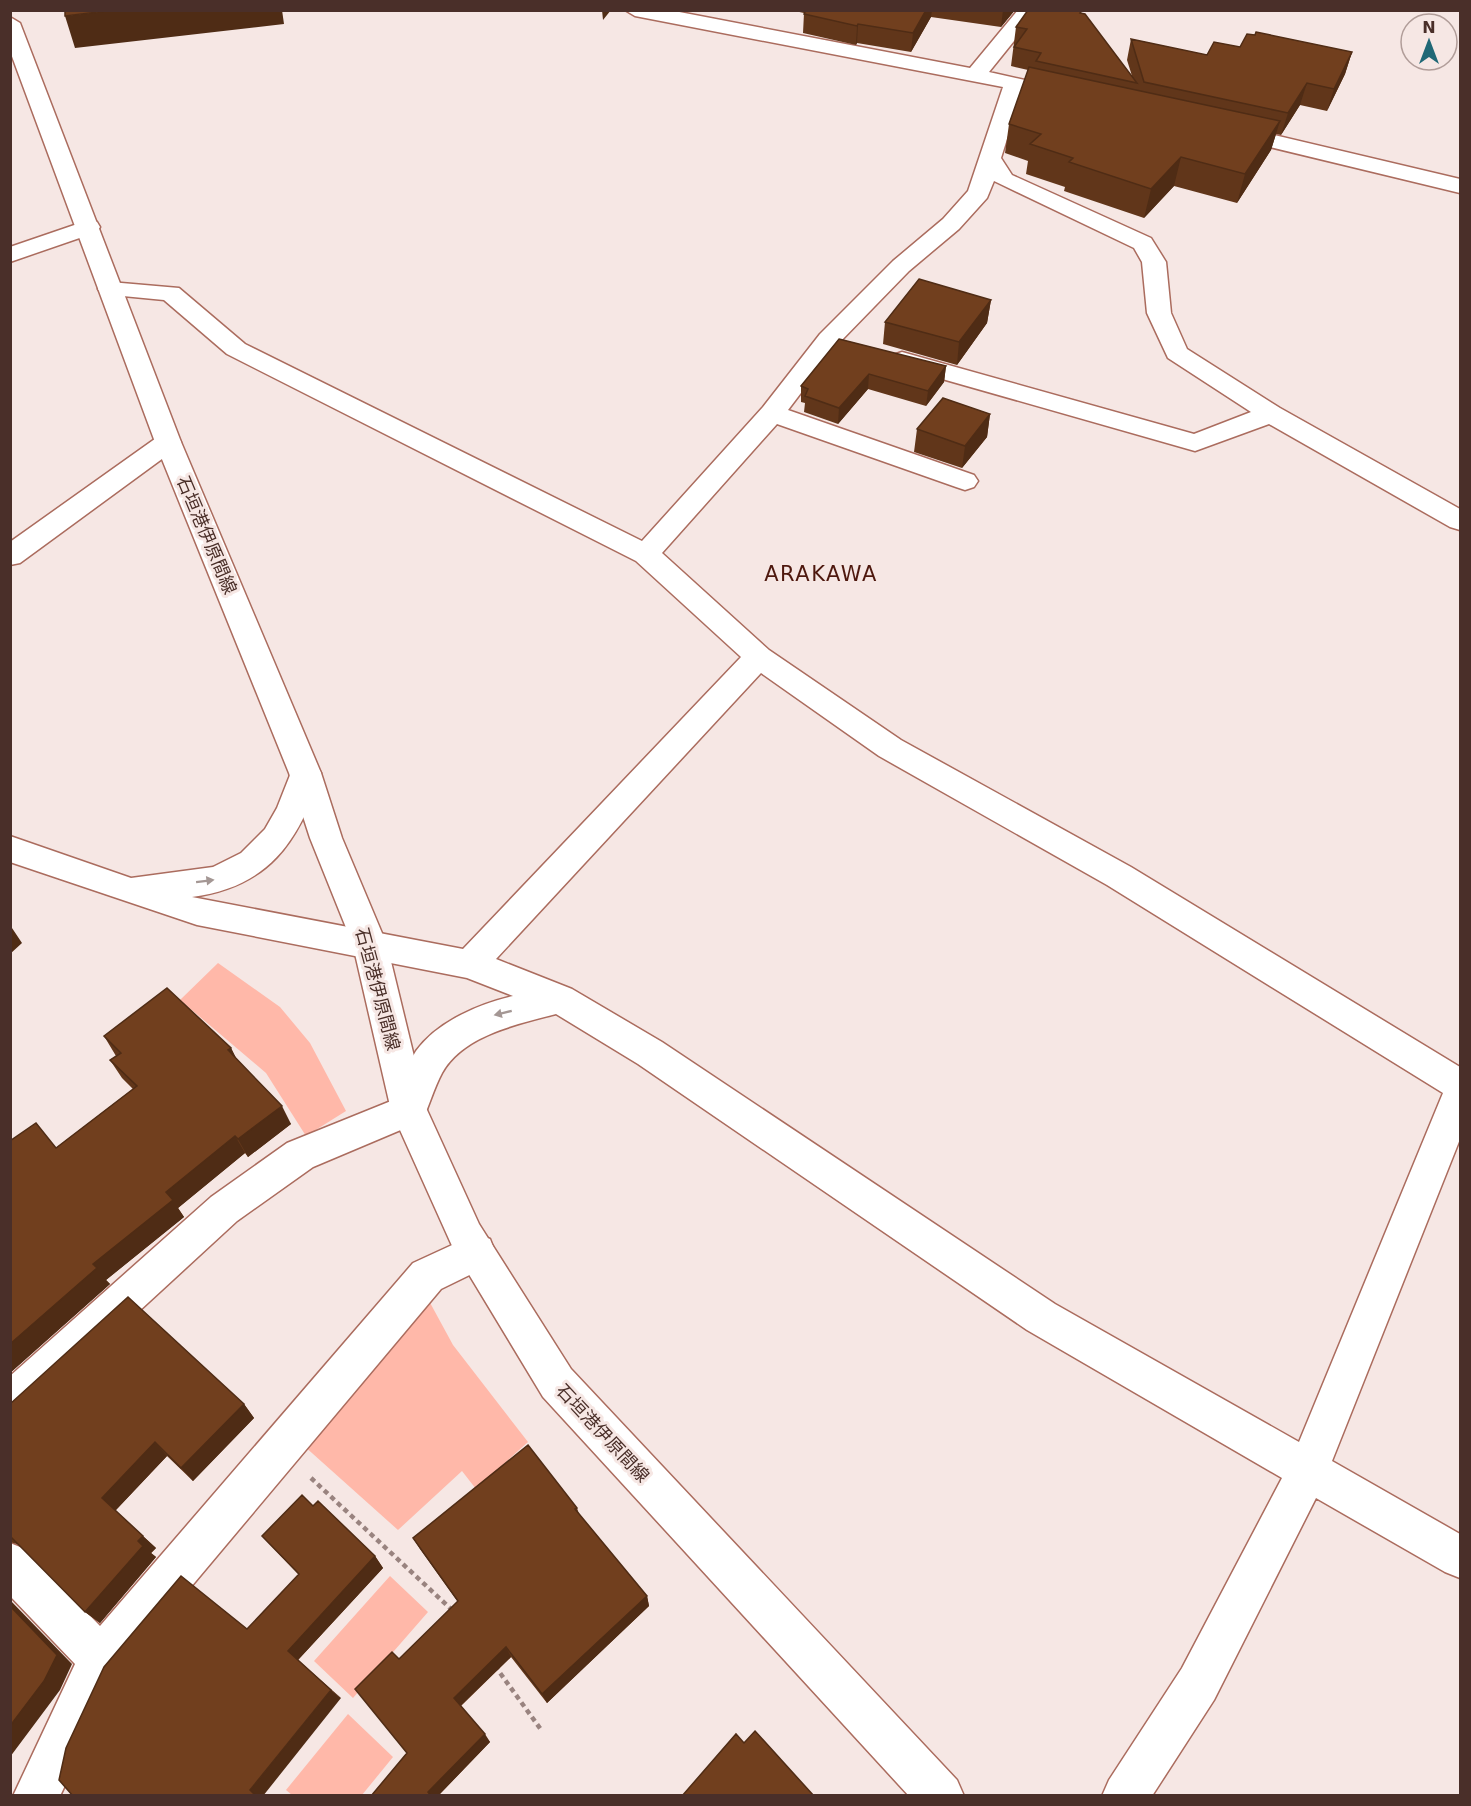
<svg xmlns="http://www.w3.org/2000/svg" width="1471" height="1806" font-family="'DejaVu Sans','Noto Sans JP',sans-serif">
  <rect width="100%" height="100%" fill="#f6e7e4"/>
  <path fill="#ffb8a9" d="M218 963 280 1007 310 1043 346 1111 306 1136 266 1073 180 1000Z
    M428 1299 453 1345 528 1442 476 1489 462 1471 398 1530 303 1445Z
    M390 1576 428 1612 353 1698 314 1661Z
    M348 1714 393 1757 362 1795H292L286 1790Z"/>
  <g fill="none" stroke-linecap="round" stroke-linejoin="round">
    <defs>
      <path id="minor" d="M625 10H669L970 68 1018 10H1039L989 72 1074 91 1077 95 1074 99 1067 101 1022 91 1001 158 1012 175 1151 238 1166 262 1171 313 1187 349 1280 408 1460 509V530L1450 527 1269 424 1195 451 893 365 890 360 893 355 902 352 1194 434 1251 412 1168 358 1147 313 1142 262 1134 248 994 181 987 198 959 229 909 271 838 344 788 410 974 475 978 481 974 487 965 490 956 487 777 424 662 553 769 650 901 740 1131 867 1460 1067V1139L1332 1461 1460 1534V1578L1445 1572 1316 1498 1214 1700 1152 1796H1102L1109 1780 1182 1668 1282 1478 1027 1330 638 1064 556 1014C518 1024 463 1035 442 1073 434 1088 429 1106 422 1121L313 1167 237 1221 24 1417 10 1423V1376L211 1197 287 1143 396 1099C402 1084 407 1065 416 1051 438 1021 479 1004 513 996L467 978 197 925 10 862V836L131 878 213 867 241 853 265 829 277 808 294 765 305 761 316 765 321 773C299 842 268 887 192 897L463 949 741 657 636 561 227 354 164 300 102 294 98 289 102 284 110 282 179 288 245 344 642 541 763 407 820 334 893 261 943 219 968 191 1003 87 635 16ZM761 673 879 756 1107 885 1443 1093 1299 1442 1055 1304 662 1042 572 989 496 959Z
        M1232 125 1460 179V193L1224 136 1221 131 1224 126Z
        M89 220 97 222 100 227 97 232 10 262V247Z
        M168 434 177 436 181 442 177 448 20 563 10 565V542L159 436Z
        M476 1234 490 1239 495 1252 490 1265 441 1289 117 1675 60 1796H13L75 1664 10 1596V1543L25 1549 100 1626 413 1263Z"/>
      <path id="major" d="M10 17 20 23 181 442 321 773 342 838 387 945 427 1110 479 1224 571 1369 957 1780 964 1796H909L543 1397 453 1248 391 1110 353 945 310 838 289 773 155 442 10 51Z"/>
    </defs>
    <use href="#minor" stroke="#ab6c5e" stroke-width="3"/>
    <use href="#major" stroke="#ab6c5e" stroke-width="3"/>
    <path stroke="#99837f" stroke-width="4.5" stroke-dasharray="5 4" stroke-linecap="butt" d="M311 1478 452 1610
      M495 1666 542 1731"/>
    <use href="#minor" fill="#fff" fill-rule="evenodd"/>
    <use href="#major" fill="#fff" fill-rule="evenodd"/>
  </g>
  <path fill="#61361a" d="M790 10H1015L1001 27 931 17 911 52 857 43 856 45 803 33 804 13Z
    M1082 13 1132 76 1127 60 1131 39 1207 55 1240 47 1352 52 1345 74 1327 111 1300 105 1281 135 1276 134 1271 150 1237 203 1174 186 1144 218 1064 191 1065 187 1026 174 1028 161 1005 153 1009 124 1028 70 1011 66 1016 27Z
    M991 300 987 323 957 365 883 344 885 322Z
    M839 339 946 366 944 382 926 406 868 389 838 424 804 412 805 403 801 402V386Z
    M990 414 987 437 962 468 914 452 917 429Z
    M104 1036 231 1048 236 1058 291 1124 248 1157 245 1153 178 1208 184 1217 106 1280 110 1284 10 1373V1141L56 1148 133 1089 122 1078 110 1060 116 1056Z
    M10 1404H244L254 1418 193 1481 167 1456 115 1511 156 1548 151 1553 156 1557 100 1623 85 1612 20 1545 10 1542Z
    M313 1506 375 1556 383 1568 298 1660 341 1698 247 1629 299 1575 262 1536Z
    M577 1508 579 1514 647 1596 649 1606 547 1703 511 1657 461 1706 490 1742 438 1796H371L407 1753 399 1659 458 1602 420 1549 413 1538Z"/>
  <path fill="#4f2c15" d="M114 10H282L284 24 75 48 65 16Z
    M602 10H611L603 20Z
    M926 10H932L931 17 911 52 913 33Z
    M1003 10H1015L1001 27Z
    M858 24 857 43 856 45 857 26Z
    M1352 52 1345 74 1327 111 1334 89Z
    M1307 83 1300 105 1281 135 1288 113Z
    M1280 121 1271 150 1237 203 1245 174Z
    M1181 157 1174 186 1144 218 1151 189Z
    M991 300 987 323 957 365 959 342Z
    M946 366 944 382 926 406 928 391Z
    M869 374 868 389 838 424 839 408Z
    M990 414 987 437 962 468 965 446Z
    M10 925 22 943 10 954Z
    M231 1048 240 1066 228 1050Z
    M282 1106 291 1124 248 1157 238 1139Z
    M235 1136 245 1153 178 1208 184 1217 106 1280 110 1284 10 1373V1344L166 1192Z
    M244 1404 254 1418 193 1481 181 1468Z
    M155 1442 167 1456 115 1511 102 1498Z
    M143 1536 156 1548 151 1553 156 1557 100 1623 85 1612 138 1541Z
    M375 1556 383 1568 298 1660 288 1651Z
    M647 1596 649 1606 547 1703 542 1694Z
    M10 1600 72 1664 60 1690 10 1757Z
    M506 1647 511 1657 460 1706 454 1698Z
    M331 1690 341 1698 263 1796H256L250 1790Z
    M485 1734 490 1742 438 1796H431L428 1792Z"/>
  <path fill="#713f1e" stroke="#4f2c15" stroke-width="1.5" d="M65 10H114L65 16Z
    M806 10H926L913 33 858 24 857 26 804 14Z
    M1028 10H1082L1080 13 1085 14 1137 83 1036 61 1041 53 1014 47 1027 29 1016 27Z
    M1256 32 1352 52 1334 89 1307 83 1288 113 1144 82 1131 39 1207 55 1214 42 1240 47 1247 34 1255 35Z
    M1029 67 1280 121 1245 174 1181 157 1151 189 1069 162 1073 158 1030 144 1041 134 1009 124Z
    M919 279 991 300 959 342 885 322Z
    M839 339 946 366 928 391 869 374 839 408 805 396 808 389 801 386Z
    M943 398 990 414 965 446 917 429Z
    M167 988 231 1048 228 1050 282 1106 238 1139 235 1136 166 1192 173 1200 93 1264 97 1268 10 1344V1141L36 1123 56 1148 137 1086 110 1060 121 1053 104 1036Z
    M128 1297 244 1404 181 1468 155 1442 102 1498 143 1536 138 1541 143 1546 85 1612 10 1536V1404Z
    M528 1445 577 1508 575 1509 647 1596 542 1694 506 1647 454 1698 485 1734 428 1792 431 1796H371L407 1753 355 1689 392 1652 399 1659 458 1601 413 1538Z
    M302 1495 313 1506 318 1501 375 1556 288 1651 331 1690 250 1790 256 1796H73L59 1780 66 1748 104 1667 181 1576 247 1629 299 1574 262 1536Z
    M10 1606 57 1655 44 1681 10 1726Z
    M755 1731 814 1796H682L736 1734 744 1743Z"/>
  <defs><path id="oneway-solid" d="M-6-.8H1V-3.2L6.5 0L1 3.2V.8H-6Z" transform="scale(1.5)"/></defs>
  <g fill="#a49794">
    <use href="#oneway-solid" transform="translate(205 881) rotate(-7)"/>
    <use href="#oneway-solid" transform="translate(503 1013) rotate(166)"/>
  </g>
  <g text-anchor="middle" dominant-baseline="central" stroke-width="6" stroke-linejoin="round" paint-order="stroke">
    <g font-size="18" fill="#4a2f29" stroke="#f6e7e4">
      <text transform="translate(207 535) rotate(67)">石垣港伊原間線</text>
      <text transform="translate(378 989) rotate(75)">石垣港伊原間線</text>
      <text transform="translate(603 1433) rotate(47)">石垣港伊原間線</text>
    </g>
    <g font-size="21" letter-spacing="1.5" fill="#4e180e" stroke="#f6e7e4">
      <text x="821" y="574">ARAKAWA</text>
    </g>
  </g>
  <rect width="1471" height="1806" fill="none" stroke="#4a2f29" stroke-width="24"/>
  <g transform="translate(1429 42)"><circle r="28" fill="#f6e7e4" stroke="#b19d99" stroke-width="1.5"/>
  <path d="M0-4.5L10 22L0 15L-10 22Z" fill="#206876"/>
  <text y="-9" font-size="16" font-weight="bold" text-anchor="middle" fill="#4a2f29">N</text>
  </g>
</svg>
